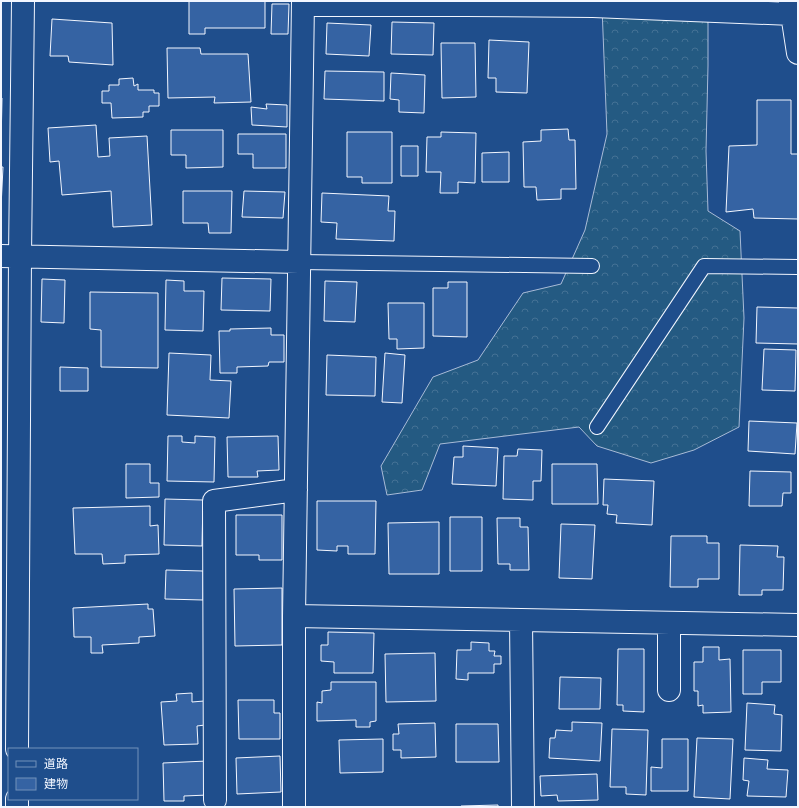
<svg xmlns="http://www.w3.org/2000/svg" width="799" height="808" font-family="'IBM Plex Serif','Noto Sans JP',serif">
  <defs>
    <pattern id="forest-crowns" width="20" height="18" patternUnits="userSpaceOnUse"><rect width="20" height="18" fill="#245a82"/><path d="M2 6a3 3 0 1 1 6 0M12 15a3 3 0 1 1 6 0" fill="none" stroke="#447295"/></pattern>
  </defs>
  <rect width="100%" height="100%" fill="#1f4e8c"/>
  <path fill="url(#forest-crowns)" stroke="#a8bbd7" d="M708 1V66L706 151 708 211 740 231 744 318 739 427 694 450 651 463 597 446 579 427 440 444 422 490 387 495 381 466 433 377 478 360 523 293 561 284 585 230 607 134 602 7Z"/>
  <path fill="#3563a3" stroke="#f2f6ff" d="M189 1H265V28H205V34H189Z
    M272 4H289L288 34H271Z
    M52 19 112 23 113 65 69 62 68 56H50Z
    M392 22 434 23 433 55 391 54Z
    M327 23 371 25 369 56 326 54Z
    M489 40 529 42 527 93 496 92V78H488Z
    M441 43H475L476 97 442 98Z
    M167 48H200L201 54H248L251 102 214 103 215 97 168 98Z
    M325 71 384 72V101L324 99Z
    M391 73 425 75 424 113 399 112V100L390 99Z
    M133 78 134 86 138 84V90H154V93H159V106H149V112H143V117L112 118 111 103H102V91H109V85H119V79Z
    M1 98H2L1 145Z
    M757 100H791V154H798V219L754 218 753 209 726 212 729 146 757 145Z
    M266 104 287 105V127L252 125 251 107 267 109Z
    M96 125 98 157 110 156 109 138 147 136 152 225 113 227 111 191 62 195 59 161 50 162 48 128Z
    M568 129 569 140H575L576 189H561V199L537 200 536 187H524L523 142 541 141V130Z
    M171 130H223V167L186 168V155H171Z
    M347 132H392V183H362V177H347Z
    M441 132 476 133 475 183 458 182V193H440L441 172H426L427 137H441Z
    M238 134H286V168H253V154H238Z
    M401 146H418V176H401Z
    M509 152V182H482V153Z
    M1 167H3L1 207Z
    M183 191H232L231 233H209L208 223H183Z
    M244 191 285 192 283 218 242 217Z
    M322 193 389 196 388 211H395L394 241 336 239 337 223 321 222Z
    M222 278 271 279 270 311 221 310Z
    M42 279 65 280 64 323 41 322Z
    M166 280 184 281V291H204L203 331 165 330Z
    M325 281 357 282 355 322 324 321Z
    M448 282H467V337L433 336V288H448Z
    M90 292 158 293V368L101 367V330L90 329Z
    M388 303H424V348L397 349V339H389Z
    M757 307 798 308V344L756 343Z
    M271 328V335H284V362H269L268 366 237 367V373H220L219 331H230V329Z
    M764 349 796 350 795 391 762 390Z
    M169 353 211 355 210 380 231 381 229 418 167 415Z
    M385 353 405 355 402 403 382 402Z
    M327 355 376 357 375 396 326 395Z
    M60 367 88 368V391H60Z
    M749 421 797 423 795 454 748 451Z
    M168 436H182V442L195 443V436L215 437 214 482 167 481Z
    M278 436 279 470 257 471 258 477H228L227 437Z
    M463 446 498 448 496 486 452 484 454 457H463Z
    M518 449 542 450 541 481H533V500L503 499 504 456H517Z
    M126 464H150V483H159V497L126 498Z
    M552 464H597L598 504H552Z
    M750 471 791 472V493H783L782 506H749Z
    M604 479 654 481 652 525 616 523 617 515 607 514 608 505H603Z
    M165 499 203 500 202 546 164 545Z
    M317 501H376L375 554H348V546H337V551L317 550Z
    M150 506V526L158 525 159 554 125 555V563L103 564 102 554H75L73 508Z
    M236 515H282V560H259V555H236Z
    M450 517H482V571H450Z
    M497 518H520V527H528L529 570H510V564H498Z
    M439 522V574H389L388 523Z
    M561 524 595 525 592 579 559 578Z
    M671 536H707V543H719V579H698V587H670Z
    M740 545 778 546 777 557H784L783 590H762V595H739Z
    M166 570 203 571V600L165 599Z
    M282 588V645L235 646 234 589Z
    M148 604V609H153L155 636 139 637V643L102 645 103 653H91V637H74L73 608Z
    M328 632 374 633 373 673H334V662L321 661V645H328Z
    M471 642 489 643V651H495L494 656H501V664H494V673H468V680L456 679 457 650H471Z
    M703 647H719V660L730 659 731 712 703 713V705L698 706V691H694V662H703Z
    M618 649H644V712L623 711V705H617Z
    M743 650H781V682H762V694H743Z
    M435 653 436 701 386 702 385 654Z
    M560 677 601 678 600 709H559Z
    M331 682H376V721L370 722V727H356V720L317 721V702L322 703V691L331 690Z
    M192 693V702L204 701 205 725 197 726 198 744 164 745 161 702 177 701 176 694Z
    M238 700H274V713H280V739H239Z
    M747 703 775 705 774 714 782 715 781 751 745 750Z
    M572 722 602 723 600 761 549 758 550 738H555L556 730 572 731Z
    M435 723 436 757 401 758V750H393V734H399L398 724Z
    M456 724H498L499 762H456Z
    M612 729 648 730 646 795 626 794V787H610Z
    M697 738 733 739 730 799 694 797Z
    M383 739V772L340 773 339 740Z
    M662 739H688V791H651V767L662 768Z
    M280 756 281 792 237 794 236 758Z
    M744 758 768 760 767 769 788 770 786 797 747 796 749 781 743 780Z
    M207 761 208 795 184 796V801H164L163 763Z
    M597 774 598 800 558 801 557 795 541 796 540 776Z
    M498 805V807H461V806Z"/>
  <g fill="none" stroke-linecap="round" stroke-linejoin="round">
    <defs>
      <path id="lane" d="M299 262 592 266
        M597 427 704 266 798 267"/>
      <path id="street" d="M790 1 798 53
        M303 5H465L593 6 792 14
        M1 256 299 262
        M294 616 798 625
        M521 621 523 807
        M669 623V690
        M17 749 20 256 23 1
        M215 800 214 501 296 490
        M17 807V799
        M294 807V616L303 1"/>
    </defs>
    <use href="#lane" stroke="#f2f6ff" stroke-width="16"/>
    <use href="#street" stroke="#f2f6ff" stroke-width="24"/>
    <use href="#lane" stroke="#1f4e8c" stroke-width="14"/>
    <use href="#street" stroke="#1f4e8c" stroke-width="22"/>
  </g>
  <rect width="799" height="808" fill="none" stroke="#f2f6ff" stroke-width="4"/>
  <rect x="8" y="748" width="130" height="52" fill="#1f4e8c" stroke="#7391ba"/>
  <rect x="16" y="761" width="20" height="6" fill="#1f4e8c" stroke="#7391ba"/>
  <text x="44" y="768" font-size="12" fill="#f2f6ff">道路</text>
  <rect x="16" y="778" width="20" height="12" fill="#3563a3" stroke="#7391ba"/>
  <text x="44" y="788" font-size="12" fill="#f2f6ff">建物</text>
</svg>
